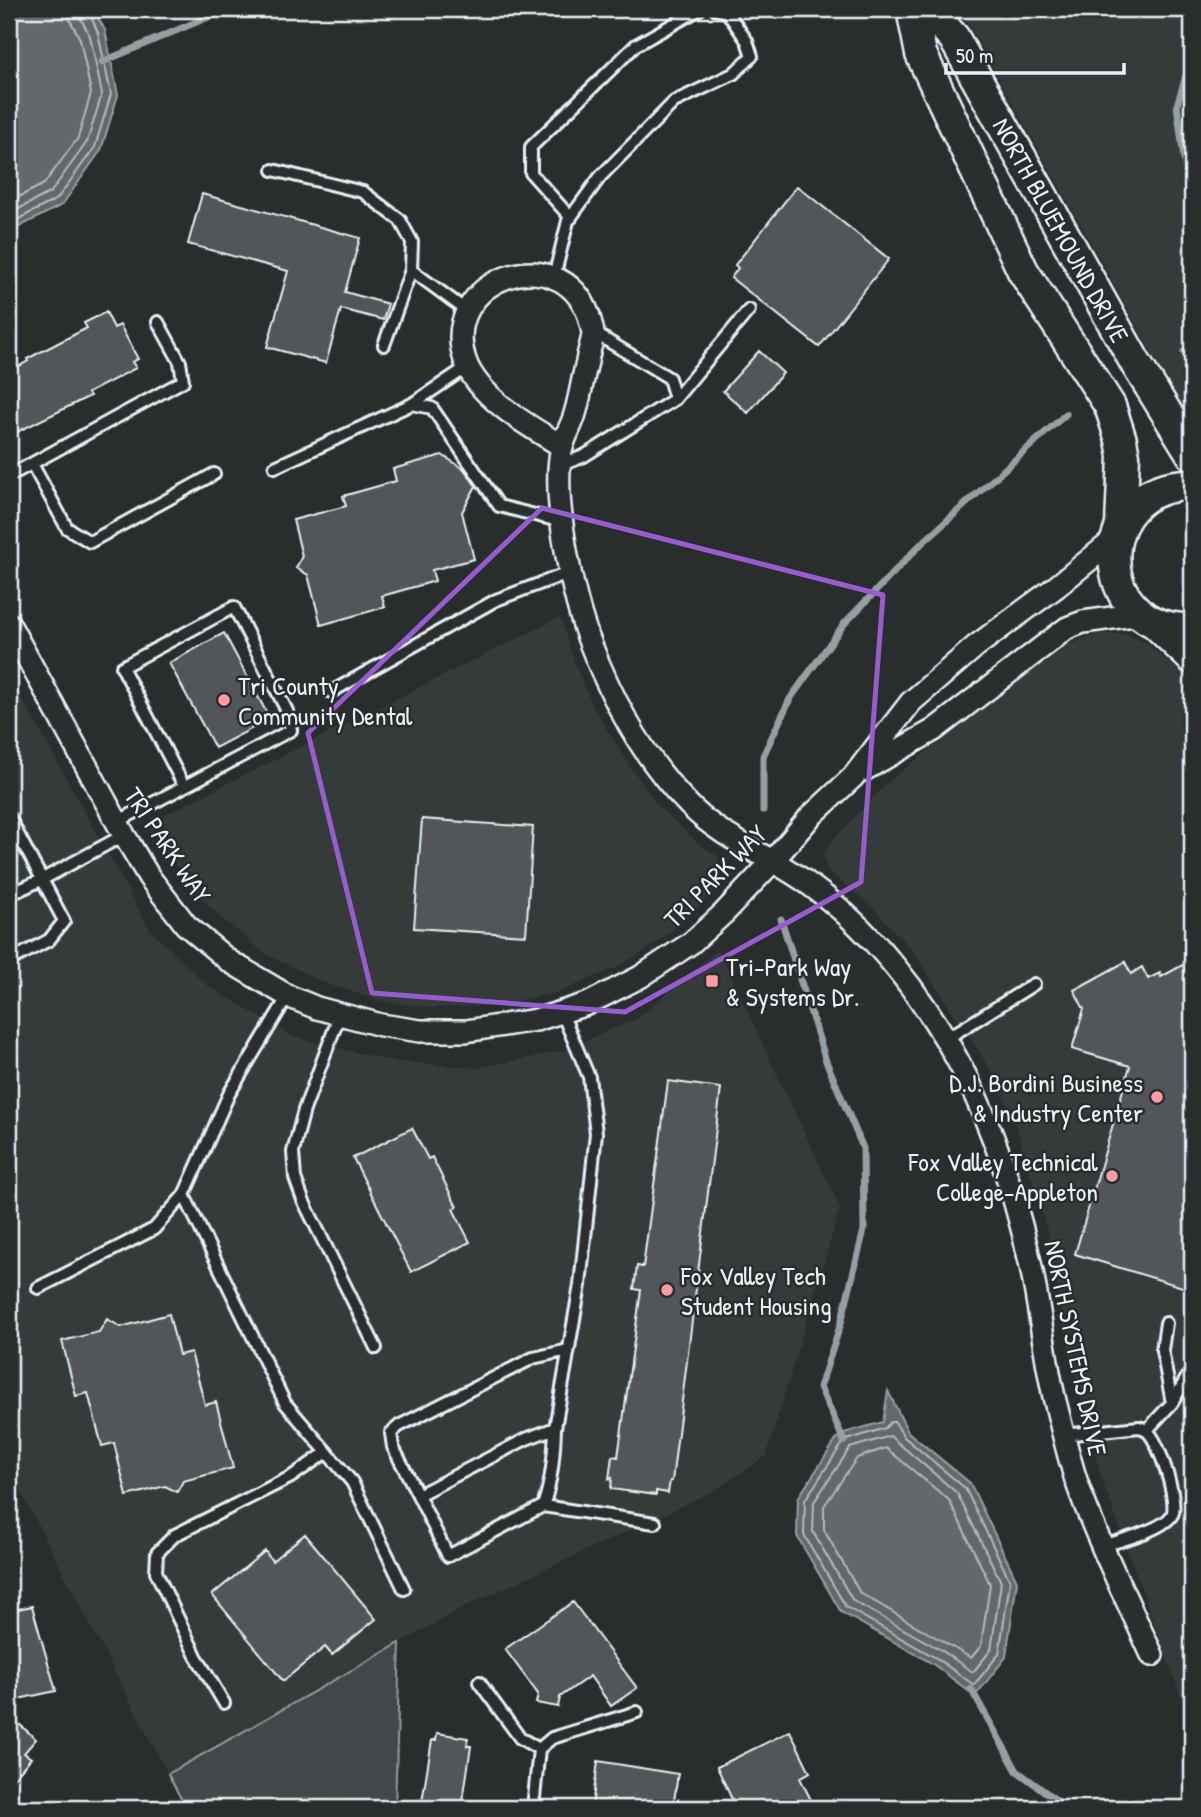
<svg xmlns="http://www.w3.org/2000/svg" width="1201" height="1817" font-family="'Patrick Hand',sans-serif">
  <rect width="100%" height="100%" fill="#2a2d2e"/>
  <filter id="ink" filterUnits="userSpaceOnUse"><feTurbulence type="fractalNoise" baseFrequency=".0143" numOctaves="2"/><feDisplacementMap in="SourceGraphic" scale="14" xChannelSelector="R" yChannelSelector="G"/><feConvolveMatrix kernelMatrix="1 2 1 2 8 2 1 2 1" color-interpolation-filters="sRGB"/></filter>
  <g filter="url(#ink)">
    <path fill="#363a3b" d="M960 9H1192V426L1096 252Z
      M560 617 575 665 594 709 625 758 656 804 699 844 717 856 721 868 718 885 695 910 657 943 618 967 560 992 488 1006 434 1008 382 1001 327 984 266 954 220 917 186 882 147 824Z
      M1097 634H1127L1145 642 1192 682V1727L1100 1474 1066 1339 1048 1233 1014 1119 992 1072 912 950 871 906 828 871 823 856 830 843 885 785 972 715 1067 645Z
      M9 675 150 930 209 987 294 1037 390 1061 477 1068 562 1051 638 1018 718 949 840 1208 766 1456 710 1493 464 1607 168 1774 9 1469Z"/>
    <path fill="#424648" stroke="#959ca0" stroke-width="2" d="M400 1643 395 1808H186L168 1774Z"/>
    <path fill="#63686b" stroke="#989fa3" stroke-width="2" d="M9 9H93L105 30 118 95 101 150 62 205 9 232Z
      M888 1391 908 1432 970 1483 1017 1581 1006 1657 975 1696 933 1664 841 1612 797 1536 798 1498 840 1434 883 1422Z"/>
    <g fill="none" stroke-linecap="round" stroke-linejoin="round">
      <path stroke="#b3bac0" stroke-width="2" d="M9 202 44 184 78 138 91 93 80 39 70 20 68 9
        M9 214 51 192 87 142 102 94 90 36 80 17 79 9
        M9 224 57 199 95 147 111 94 98 33 88 9
        M891 1422H895L904 1437 965 1488 1010 1581 999 1654 974 1685 936 1658 846 1607 804 1535 805 1500 844 1441 885 1428Z
        M890 1436 957 1493 1001 1582 991 1650 973 1672 941 1650 853 1601 813 1532 814 1502 850 1448Z
        M886 1448 949 1500 990 1584 981 1646 971 1658 860 1593 824 1530V1506L857 1458Z"/>
      <path stroke="#989fa3" stroke-width="7" d="M1192 57 1177 105 1187 180 1192 194
        M102 62 227 9
        M1184 352 1192 346
        M763 810V756L790 699 844 624 920 545 1066 414
        M781 919 826 1061 863 1148 864 1230 841 1323 820 1387 844 1441
        M971 1689 1017 1771 1067 1808"/>
    </g>
    <path fill="#535759" stroke="#e8f1f8" stroke-width="2" d="M797 186 889 259 819 347 731 278 738 268 735 265Z
      M202 194 360 238 345 292 388 304 383 320 341 309 326 363 267 347 288 271 188 244Z
      M106 312 114 328 120 325 138 359 132 362 136 368 88 393 90 396 9 436V372L28 361 27 359 87 328 84 323Z
      M759 351 783 373 748 413 723 391Z
      M442 455 464 469 476 486 462 512 474 559 432 570 435 581 382 596 385 607 321 625 308 575 296 568 302 556 293 520 346 506 343 496 396 481 393 469Z
      M224 633 270 719 215 748 169 663Z
      M422 819 533 827 526 935 414 928Z
      M1192 960V1290L1075 1254 1130 1066 1072 1049 1084 1009 1074 990 1125 962 1131 974 1142 967 1148 979 1160 973 1161 977Z
      M668 1081 721 1088 672 1481H670L668 1493 656 1491V1495L611 1489 612 1478 609 1479 612 1456 618 1457 641 1290 634 1289 637 1266 643 1267Z
      M412 1128 428 1159 432 1157 457 1207 453 1209 470 1242 411 1272 353 1158Z
      M169 1314 179 1355 191 1352 205 1405 216 1402 233 1468 183 1481 177 1492 165 1486 127 1496 114 1443 102 1446 88 1393 76 1396 62 1341 99 1332 107 1319 121 1327Z
      M305 1534 376 1619 332 1655 325 1647 283 1681 212 1595 265 1551 272 1561Z
      M573 1602 637 1688 611 1706 590 1676 560 1697 558 1707 536 1703 538 1694 505 1649Z
      M32 1606 56 1691 9 1701V1611Z
      M9 1715 36 1739 24 1753 31 1758 9 1784Z
      M790 1731 810 1772 800 1778 815 1808H736L717 1767Z
      M437 1733 468 1738 467 1746H471L462 1808H421L432 1740H436Z
      M598 1761 678 1774 673 1808H604L592 1806Z"/>
    <g fill="none" stroke-linecap="round" stroke-linejoin="round">
      <defs>
        <path id="lane" d="M273 170 363 192 400 220 412 242 411 270 467 311
          M571 218 531 173V147L636 45 700 9
          M554 277 568 221 600 177 674 102 733 74 752 56 747 41 727 12 715 9
          M384 345 411 270
          M675 399 749 310
          M412 404 467 367
          M32 464 67 528 90 542 214 474
          M559 466 584 456 675 399 669 378 593 332
          M275 467 412 404 432 408 499 506 563 522
          M9 476 183 381 180 362 158 322
          M331 692 496 600 571 572
          M9 817 64 921 49 940 9 961
          M117 822 291 730 287 711 234 607 122 667 184 786
          M9 895 43 879 124 835
          M288 996 229 1094 184 1195 285 1403 352 1482 404 1589
          M340 1014 304 1110 293 1152 295 1178 303 1200 376 1348
          M946 1039 1034 984
          M38 1288 154 1229 184 1195
          M1166 1323 1162 1350 1172 1403 1192 1369
          M555 1428C554 1455 552 1481 543 1506L448 1556 418 1495 526 1439 555 1428 580 1285 596 1133 589 1077 562 1013
          M1147 1430 1172 1403
          M1064 1435 1139 1427C1143 1428 1146 1429 1148 1432 1159 1442 1179 1502 1172 1515 1163 1530 1119 1541 1102 1546
          M418 1495 393 1447 391 1433 399 1426 533 1358 568 1350
          M543 1506 655 1523
          M479 1682 520 1738 539 1749 533 1808
          M224 1703 196 1656 156 1572 157 1553 175 1535 291 1477 327 1452
          M539 1749 552 1738 637 1712"/>
        <path id="street" d="M562 446C530 427 477 397 465 360 438 280 560 235 589 316 590 321 593 330 593 334 592 343 588 353 587 362 582 380 580 399 574 417 570 429 563 439 561 452 552 500 573 600 591 645 614 704 645 760 689 805 722 839 768 855 806 882 865 924 912 982 948 1043 988 1112 1013 1185 1030 1262 1040 1308 1044 1355 1055 1401 1062 1428 1068 1456 1077 1483 1098 1542 1126 1598 1152 1655
          M9 624 124 835 149 877 186 925 229 961 288 996 317 1008 381 1025 420 1031H466L536 1020 587 1004 640 977 691 943 724 913 772 862 810 817 853 777 911 702 976 646 1056 587 1116 538
          M864 770 934 730 1067 628 1083 622 1141 614"/>
        <path id="secondary" d="M912 9 921 54 1023 271 1110 406 1121 440 1124 456 1121 525
          M928 9 954 38 1135 362 1192 454
          M1192 485C1088 483 1089 633 1192 629
          M1154 622 1192 658"/>
      </defs>
      <use href="#lane" stroke="#e8f1f8" stroke-width="16"/>
      <use href="#street" stroke="#e8f1f8" stroke-width="26"/>
      <use href="#secondary" stroke="#e8f1f8" stroke-width="35"/>
      <use href="#lane" stroke="#2a2d2e" stroke-width="10"/>
      <use href="#street" stroke="#2a2d2e" stroke-width="21"/>
      <use href="#secondary" stroke="#2a2d2e" stroke-width="30"/>
    </g>
  </g>
  <path fill="none" stroke="#965dcd" stroke-width="5" stroke-linejoin="round" d="M542 508 883 595 861 882 625 1012 372 993 308 733Z"/>
  <g fill="#ff9aa2" stroke="#2a2d2e" stroke-width="2.5">
    <circle cx="224" cy="700" r="7"/>
    <rect x="705" y="974" width="14" height="14" rx="3.5"/>
    <circle cx="1157" cy="1097" r="7"/>
    <circle cx="1112" cy="1176" r="7"/>
    <circle cx="667" cy="1290" r="7"/>
  </g>
  <g text-anchor="middle" dominant-baseline="central" stroke-width="5" stroke-linejoin="round" paint-order="stroke">
    <g font-size="26" fill="#e8f1f8" stroke="#2a2d2e">
      <text transform="translate(1061 230) rotate(61)">NORTH BLUEMOUND DRIVE</text>
      <text transform="translate(168 845) rotate(56)">TRI PARK WAY</text>
      <text transform="translate(715 876) rotate(-45)">TRI PARK WAY</text>
      <text transform="translate(1076 1348) rotate(78)">NORTH SYSTEMS DRIVE</text>
    </g>
    <g font-size="26" fill="#e8f1f8" stroke="#2a2d2e" text-anchor="start">
      <text x="238" y="685">Tri County<tspan x="238" dy="30">Community Dental</tspan></text>
      <text x="726" y="966">Tri-Park Way<tspan x="726" dy="30">&amp; Systems Dr.</tspan></text>
      <text x="1143" y="1082" text-anchor="end">D.J. Bordini Business<tspan x="1143" dy="30">&amp; Industry Center</tspan></text>
      <text x="1098" y="1161" text-anchor="end">Fox Valley Technical<tspan x="1098" dy="30">College-Appleton</tspan></text>
      <text x="681" y="1275">Fox Valley Tech<tspan x="681" dy="30">Student Housing</tspan></text>
    </g>
  </g>
  <rect width="1201" height="1817" fill="none" stroke="#2a2d2e" stroke-width="35"/>
  <rect x="18" y="18" width="1166" height="1782" fill="none" stroke="#e8f1f8" stroke-width="2.5" filter="url(#ink)"/>
  <path d="M946 63v10h178v-10" fill="none" stroke="#e8f1f8" stroke-width="3.5"/>
  <text x="956" y="63" font-size="21" fill="#e8f1f8" stroke="#2a2d2e" stroke-width="5" paint-order="stroke">50 m</text>
</svg>
